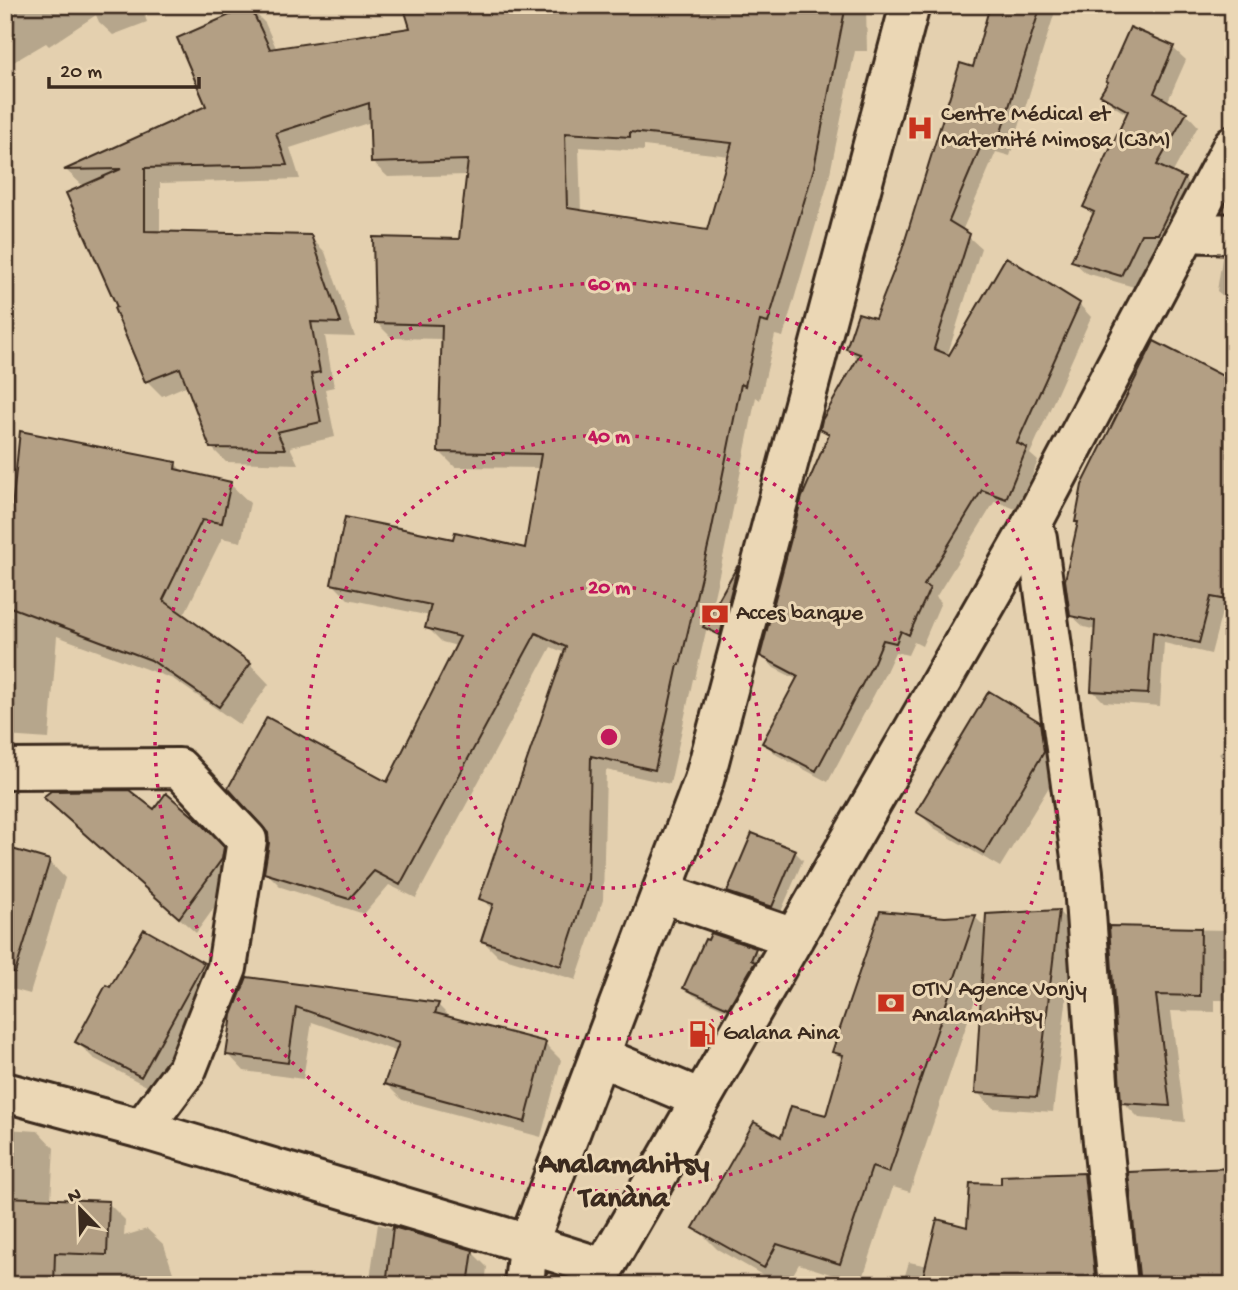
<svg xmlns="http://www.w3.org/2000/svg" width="1238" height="1290" font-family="'Gochi Hand',sans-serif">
  <rect width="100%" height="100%" fill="#e4d0af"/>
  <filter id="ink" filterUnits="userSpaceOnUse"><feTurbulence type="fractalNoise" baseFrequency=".0143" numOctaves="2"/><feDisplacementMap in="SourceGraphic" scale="14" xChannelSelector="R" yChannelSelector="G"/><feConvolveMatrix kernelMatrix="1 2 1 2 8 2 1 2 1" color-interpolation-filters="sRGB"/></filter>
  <g filter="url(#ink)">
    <path fill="#0003" fill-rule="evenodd" d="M5 5H141L147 22 113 35 99 22 96 15 49 46 46 43 5 67Z
      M600 5H866L867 51H855L828 183 783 337 775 335 760 400 756 397 724 553 695 679H693L670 784 606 770 603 900 576 980 498 956 483 941 493 910 481 898 565 653 551 647 416 898 389 885 364 914 281 887 266 872 387 784 457 646 442 642 427 627 430 616 348 599 333 584 455 541 526 550 540 468 455 467 440 452 443 339 392 338 377 323 460 241 468 175 388 177 372 162 371 122 290 148 300 179 160 183V233L310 237 325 252 355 337 325 336 334 387 325 389 335 437 290 447 298 464 226 462 211 447 188 385 162 396 147 381 119 308 90 184H81L67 171 209 107 250 8 265 23 277 50 600 10ZM644 146 730 156 709 232 581 212 579 147 644 151Z
      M993 5H1057L1010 156 996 152 962 231 981 248 946 360 1079 304 1091 317 1030 454 1038 461 1018 510 995 501 936 597 941 602 922 646 914 642 908 655 895 652 885 674 828 782 777 755 764 743 798 680 774 668 762 655 830 436 822 428 859 360 848 349 876 320 974 69Z
      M1131 29 1173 48 1186 60 1167 103 1186 113 1198 126 1172 174 1184 179 1197 192 1171 246H1154L1134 287 1086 273 1073 261 1094 216 1085 207 1128 115 1115 107 1102 95Z
      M1222 259 1233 261V311L1222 301 1223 296 1217 291Z
      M1233 435V610L1223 608 1211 654 1164 643 1160 706 1104 702 1092 690 1096 630 1084 627 1071 615 1079 524 1077 521Z
      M175 464 185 473 230 484 250 503 241 542 222 538 183 617 250 664 269 684 240 725 173 679 57 636 49 739 5 736V571Z
      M1039 723 1056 740 1060 769 1000 867 934 828 918 812Z
      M1233 742V770L1219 753Z
      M154 811 217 841 239 865 237 876 196 933 61 813Z
      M5 849 49 861 65 878 30 994 5 987Z
      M795 852 803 860 780 914 737 900 729 892Z
      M1230 901H1233V1000H1215V1012L1171 1011 1185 1122 1139 1118 1123 1102 1111 928 1229 930Z
      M1059 912 1075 928 1053 1112 993 1108 977 1092 983 976 910 1192 893 1187 861 1284 799 1264 787 1285H780L717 1249 696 1228 781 1140 827 1117 843 1060 834 1051 945 919 975 917 987 929Z
      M755 950 762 957 736 1015 693 995 685 987Z
      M203 965 219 981 158 1092 93 1058 77 1042 111 989Z
      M248 979 438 1005 453 1020 545 1044 561 1060 541 1137 402 1100 386 1084 398 1052 312 1022 303 1079 244 1071 228 1054Z
      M5 1129 38 1131 54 1148 51 1200 108 1203 125 1220 124 1236 147 1229 164 1245 177 1285H5Z
      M1084 1175 1096 1187 1106 1285H902L909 1262 928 1266 969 1229 1003 1186Z
      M378 1224 472 1252 487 1267 485 1285H369Z"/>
    <path fill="#b39f84" stroke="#3b2a1e" stroke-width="2" fill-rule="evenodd" d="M403 5H550L601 9V5H846L814 168 768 323 760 321 745 386 741 384 710 538 680 665H678L655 770 591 756 588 884 561 966 481 941 493 904 479 899 566 647 536 633 400 885 374 871 349 899 264 873 269 843 268 833 228 788 267 717 387 782 460 637 425 628 431 605 331 584 345 517 453 539 455 532 525 548 541 454 438 452 442 325 375 323 373 237 459 239 468 160 371 163 369 103 276 133 287 165 145 168V231L311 235 341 323 311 322 320 372 311 374 321 422 277 432 285 449 210 448 180 368 145 382 114 308 117 307 66 193 121 169 64 170 206 106 177 38 250 6 270 49 410 28ZM630 132 732 143 707 230 567 208 565 133 630 137Z
      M990 5H1041L997 145 983 141 949 221 970 234 934 349 949 355 1006 257 1080 303 1017 443 1027 448 1006 499 982 490 924 585 930 588 909 635 901 631 896 643 883 640 874 662 816 771 762 743 798 676 760 656 802 497 829 434 820 429 822 420 860 354 846 349 858 313 875 318 902 250 960 63 973 67Z
      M1130 27 1174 46 1154 93 1187 112 1157 165 1185 178 1158 234H1141L1121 276 1071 261 1094 212 1083 207 1128 111 1100 95 1108 82 1106 81Z
      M1154 341 1233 381V601L1211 597 1199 643 1153 632 1148 694 1091 691 1095 621 1070 616 1065 580 1078 522H1075L1082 485Z
      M20 431 176 462 175 469 231 482 222 523 202 520 163 600 251 663 219 707 151 660 5 605V577Z
      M738 565 720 635 703 627Z
      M989 691 1040 722 1044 752 984 853 916 812Z
      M129 790 154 809 166 793 201 823 224 847 222 859 179 918 43 797 51 791Z
      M752 833 796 850 772 907 727 892Z
      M5 847 50 860 15 973 5 972Z
      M1059 910 1037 1097 975 1093 986 914Z
      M880 911 945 917 976 915 889 1173 872 1167 840 1264 777 1244 764 1268 693 1228 754 1122 781 1137 791 1106 826 1115 843 1055 832 1052Z
      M1109 926 1201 928 1200 996 1156 995 1170 1106 1121 1103Z
      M144 929 204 963 141 1077 75 1042 106 985 110 987Z
      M711 933 756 948 751 960 755 962 728 1008 683 988 705 939 708 940Z
      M247 977 439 1003 435 1013 546 1042 525 1122 384 1084 399 1043 296 1007 288 1063 226 1055 232 1015Z
      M1233 1168V1285H1140L1128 1172Z
      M1084 1173 1096 1285H921L937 1219 967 1227 970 1183 1001 1184V1176Z
      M5 1197 109 1201 107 1255 55 1253 54 1285H5Z
      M393 1227 473 1250 468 1285H386Z"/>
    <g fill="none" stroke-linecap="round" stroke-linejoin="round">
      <defs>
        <path id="street" d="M1032 524 1037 538 1083 872 1101 1123 1118 1285
          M5 769 179 768 247 840 227 968 187 1069 142 1129
          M5 1092 142 1129 528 1244"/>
        <path id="secondary" d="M1188 232 1233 234
          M662 893 794 938
          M599 1056 701 1099
          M528 1244 604 1268
          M524 1285 528 1244 704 780 910 5
          M591 1285 604 1268 1032 524 1233 145"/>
      </defs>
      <use href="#street" stroke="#3b2a1e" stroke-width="44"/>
      <use href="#secondary" stroke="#3b2a1e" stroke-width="44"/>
      <use href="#street" stroke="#ebd7b5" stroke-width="38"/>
      <use href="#secondary" stroke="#ebd7b5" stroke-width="38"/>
    </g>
  </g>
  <g fill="none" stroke="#c2185b" stroke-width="3.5" stroke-dasharray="3.5 7">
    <circle cx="609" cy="737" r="151"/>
    <circle cx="609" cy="737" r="302"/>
    <circle cx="609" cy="737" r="454"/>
  </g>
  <defs>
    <symbol id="hospital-bare" viewBox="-9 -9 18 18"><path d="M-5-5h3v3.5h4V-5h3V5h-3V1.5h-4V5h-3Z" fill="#c8321e" stroke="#ebd7b5" stroke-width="2.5" paint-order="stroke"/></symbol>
    <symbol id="bank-bare" viewBox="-9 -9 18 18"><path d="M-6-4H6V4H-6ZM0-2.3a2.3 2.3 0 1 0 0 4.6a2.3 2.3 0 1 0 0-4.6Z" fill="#c8321e" stroke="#ebd7b5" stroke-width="2.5" paint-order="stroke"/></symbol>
    <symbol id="fuel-bare" viewBox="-9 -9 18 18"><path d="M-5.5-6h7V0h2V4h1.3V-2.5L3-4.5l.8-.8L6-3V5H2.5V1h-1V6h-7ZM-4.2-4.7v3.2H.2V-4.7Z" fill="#c8321e" stroke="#ebd7b5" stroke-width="2.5" paint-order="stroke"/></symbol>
  </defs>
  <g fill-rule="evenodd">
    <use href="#hospital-bare" x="901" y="109" width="38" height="38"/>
    <use href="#bank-bare" x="696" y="595" width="38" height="38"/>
    <use href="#bank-bare" x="872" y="984" width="38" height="38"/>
    <use href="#fuel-bare" x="683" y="1015" width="38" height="38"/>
  </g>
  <g text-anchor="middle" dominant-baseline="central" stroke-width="6" stroke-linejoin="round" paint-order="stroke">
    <g font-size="23" fill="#3b2a1e" stroke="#ebd7b5" text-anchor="start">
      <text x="941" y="115">Centre Médical et<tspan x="941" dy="26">Maternité Mimosa (C3M)</tspan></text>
      <text x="736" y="614">Acces banque</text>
      <text x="912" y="990">OTIV Agence Vonjy<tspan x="912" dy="26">Analamahitsy</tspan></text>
      <text x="723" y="1034">Galana Aina</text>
    </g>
    <g font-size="30" font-weight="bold" fill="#3b2a1e" stroke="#ebd7b5">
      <text x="624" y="1166">Analamahitsy<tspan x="624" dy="34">Tanàna</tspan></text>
    </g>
  </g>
  <circle cx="609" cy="737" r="10" fill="#c2185b" stroke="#ebd7b5" stroke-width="3.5"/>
  <g font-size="21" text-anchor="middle" font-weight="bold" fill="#c2185b" stroke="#ebd7b5" stroke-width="6" stroke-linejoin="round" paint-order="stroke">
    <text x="609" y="290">60 m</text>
    <text x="609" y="442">40 m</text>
    <text x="609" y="593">20 m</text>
  </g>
  <rect width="1238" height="1290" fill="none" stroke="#ebd7b5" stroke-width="28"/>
  <rect x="14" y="14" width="1210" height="1262" fill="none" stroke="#3b2a1e" stroke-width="2.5" filter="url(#ink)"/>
  <g transform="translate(80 1209) rotate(337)" stroke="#ebd7b5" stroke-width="5" paint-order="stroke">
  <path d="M0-5L12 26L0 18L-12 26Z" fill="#3b2a1e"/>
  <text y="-10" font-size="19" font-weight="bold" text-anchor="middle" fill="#3b2a1e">N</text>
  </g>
  <path d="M49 77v10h150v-10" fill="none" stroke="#3b2a1e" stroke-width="3.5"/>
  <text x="60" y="77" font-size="21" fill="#3b2a1e" stroke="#ebd7b5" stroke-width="5" paint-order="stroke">20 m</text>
</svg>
